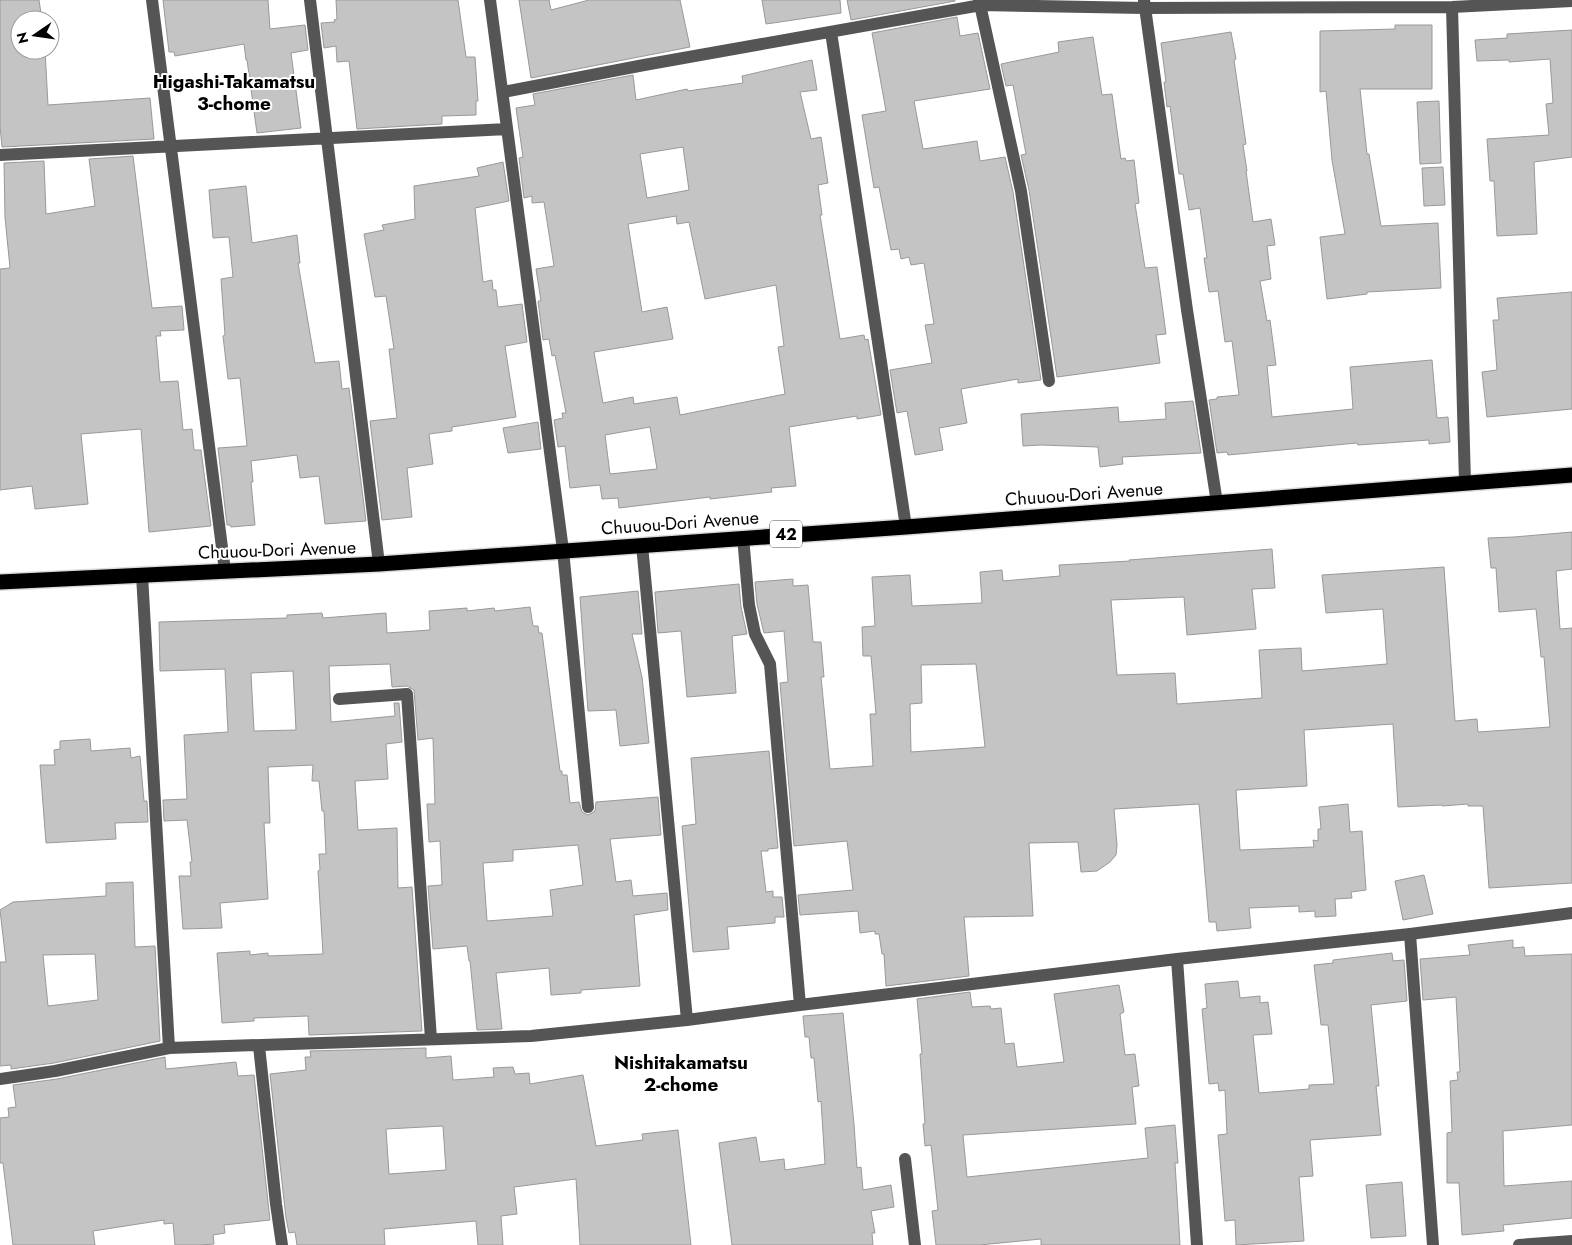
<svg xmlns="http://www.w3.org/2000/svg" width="1572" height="1245" font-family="Jost,sans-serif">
  <rect width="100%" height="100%" fill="#fff"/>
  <path fill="#c4c4c4" stroke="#999" fill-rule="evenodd" d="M0 0H39L42 20H20V50H45L48 105 150 98 154 139 2 147 0 126Z
    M163 0H268L270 29 305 25 308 50 291 53 301 128 257 133 247 60H246L244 44 175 56 174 52H169Z
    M336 0H458L466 57H475L478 101H476V115L442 116V124L357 129 349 61 337 62 336 46 324 48 321 23 335 22 334 20 337 19Z
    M519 0H549L551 10 589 0H680L690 47 531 78Z
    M762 0H840L841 13 766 24Z
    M847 0H955V1L851 20Z
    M957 17 960 36 978 33 990 89 914 101 923 149 977 141 980 161 1005 157 1013 192 1041 380 1018 383V379L961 389 967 423 939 428 943 450 915 455 907 411 897 413 890 370 932 363 925 325 934 324 924 263 911 265 909 257 901 259 899 249 891 250 879 187 874 188 862 115 886 111 872 33Z
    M1395 25H1432V89H1360L1367 154H1369L1381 226 1438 223 1441 288 1367 292V294L1327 299 1320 237 1345 234 1332 160 1326 91 1320 92V31L1395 29Z
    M1572 30V157L1534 162 1537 234 1497 236 1494 181H1490L1487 139 1549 135 1546 104 1553 103 1550 59 1509 62V60L1477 61 1475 40 1507 38V34Z
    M1231 32 1236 59 1234 60 1246 144 1243 145 1247 171H1246L1253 222 1271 219 1275 245 1267 246 1271 279 1260 281 1267 321 1270 320 1276 365 1267 366 1272 417 1353 409 1350 367 1432 360 1437 418 1448 417 1450 442 1429 444V440L1358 445 1357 443 1228 455 1227 452 1217 453 1209 400 1217 399V397L1239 395 1232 341 1225 342 1218 291 1209 292 1204 258H1207L1200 208 1189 210 1183 174H1179L1170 106 1167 107 1164 82H1166L1161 43Z
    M1093 37 1102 95 1112 94 1121 159 1125 158 1126 161 1134 160 1139 203 1135 204 1145 268 1157 267 1166 334 1156 335 1160 363 1057 377 1029 190 1021 155 1026 154 1013 85 1006 86 1001 64 1059 52 1058 42Z
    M812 60 817 90 800 92 811 139 821 137 828 183 818 185 822 215H820L840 339 864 335 865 340 868 339 881 415 857 419V416L789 427 796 486 771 488 772 492 710 499V497L619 508 618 498 602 499 600 485 570 488 565 446 558 447 554 420 563 418 562 413H566L555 355 552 356 549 339 543 340 538 301H541L536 269 554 266 544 202 532 203V196L524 198 519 158 523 157 516 108 535 105 533 94 633 75 636 100 687 89 688 91 743 83 742 76ZM683 147 689 190 647 198 640 154ZM676 216 677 224 689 222 705 299 776 285 784 346 778 347 785 394 680 415 677 397 634 404 633 397 603 403 594 352 673 339 667 307 642 312 628 224ZM650 427 657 469 610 474 605 435Z
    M1439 101 1441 163 1420 164 1417 102Z
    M133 156 152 308 182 306 184 330 160 331 161 336H156L160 382 178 381 183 430 192 429 194 450H201L211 526 149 532 141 429 81 434 88 504 35 509 32 486 0 490V269L10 268 5 217 4 163 44 161 46 214 95 206 89 159Z
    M503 162 509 201 475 208 483 282 492 280 493 290H496L498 307 522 304 527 342 505 346 516 417 452 427V431L429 434 433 464 407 468 412 517 382 520 370 421 397 418 389 349H394L386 296 375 297 364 234 384 230 382 225 415 219 414 186 479 176 477 168Z
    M1443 167 1445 205 1424 206 1422 168Z
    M246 186 252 243 297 235 300 263H298L315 363 339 361 342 389 349 388 366 521 325 524 319 476 300 478 297 455 251 461 253 482H251L255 525 231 527 230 525H227L218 448 247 446 240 378 228 379 223 336 225 335 221 279 233 277 229 237 213 238 209 190Z
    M1572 292V409L1487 417 1482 372 1497 370 1493 320H1499L1497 298Z
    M1193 401 1201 453 1122 457 1123 464 1100 467 1098 447 1041 445 1023 446 1021 414 1118 407 1119 422 1166 419 1165 403Z
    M538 422 541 449 508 453 503 428Z
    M1572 532V569L1556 571 1560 629 1572 628V883L1489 888 1483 806H1468V804L1442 806V805L1398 807 1393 724 1304 730 1307 786 1236 790 1240 850 1314 847 1313 840 1318 841V829H1321L1319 807 1348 804 1350 832 1362 831 1366 890 1351 892 1352 898 1335 899 1336 916 1315 917V911L1299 912V906L1249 908 1251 928 1217 931 1216 922H1209L1199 804 1114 809 1117 845 1116 855 1110 862 1097 871 1081 872 1078 842 1029 843 1033 916 964 917 969 976 886 986 884 954H882L879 934H875V931L860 933 858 911 800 915 798 895 853 890 847 841 794 846 780 683 788 682 784 631 764 633 757 604 755 582 793 579V586L808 585 813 642H821L824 677H821L830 769 873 766 870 714H876L871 656H863L862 627 875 626 872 577 910 575 912 606 982 603 980 572 1002 570 1003 581 1060 576 1059 565 1130 561 1129 560 1272 549 1275 588 1252 589 1256 629 1187 635 1184 597 1111 600 1117 675 1175 673 1177 704 1262 698 1259 650 1301 648 1302 671 1387 664 1383 609 1326 613 1322 575 1444 567 1455 721 1477 719 1478 732 1550 727 1544 657H1541L1536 609 1499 612 1496 568H1491L1488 538 1514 537ZM976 664 985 747 911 752 910 704 922 703 921 665Z
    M739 584 741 607 747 634 732 636 736 693 687 697 681 631 658 633 655 592Z
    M638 591 642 634H632L642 677 649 743 620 746 616 710 588 711 580 597Z
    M530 607 533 626H538L539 633H542L560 771H562V775H567L570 803 579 802 582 812 588 815 595 811 596 802 658 797 661 835 610 839 616 882 631 880 633 896 667 893 668 910 634 915 640 986 581 990V993L551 995 549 968 496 973 502 1029 477 1030 470 961H469L467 946 433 949 428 886 442 885 440 841 429 842 427 804H435L433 738 418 740 414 690 407 686 392 687 390 664 329 666 331 722 395 716 394 703H399L402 742 386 744 388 779 355 781 358 830 397 828 398 888 412 887 422 1031 309 1035 308 1016 254 1018V1021L222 1023 217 953 250 951V955L268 953V956L323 954 318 871 320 870 319 854H326L324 811H322L319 781H312L313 765 268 767 270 823H264L268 899 220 903 222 928 183 929 179 876H191L190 862H192L187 820 164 821 163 800 187 799 184 735 228 732 225 669 160 671 159 622 287 618V615L322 613 323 618 386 613 387 633 430 630 429 611 467 608V611L494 608 495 611ZM293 671 296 730 254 731 251 673ZM578 845 583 885 550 890 553 916 487 921 483 863 513 861V850Z
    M90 739 91 751 130 748 131 758 140 756 144 801H147L148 822 115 823 116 839 46 843 40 765H55L54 750 60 749V741Z
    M769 751 778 848 768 849V851H761L766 892 773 891V897H782L784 917H775V923L727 927 729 949 693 952 682 826 696 824 691 758Z
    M1424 875 1433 914 1403 920 1395 881Z
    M133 882 135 947 155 946 160 1041 54 1063 11 1069V1065L0 1066V962H6L0 910 13 902 106 896V883ZM95 954 98 1000 48 1006 43 955Z
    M1513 940V948L1524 947 1525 956 1572 954V1125L1503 1131 1504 1186 1572 1181V1218L1503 1225 1504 1231 1462 1235 1459 1183H1447V1133L1452 1132 1450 1081 1458 1080 1457 1072H1460L1456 997 1423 1000 1420 959 1470 955 1468 945Z
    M1392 953 1393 961 1404 960 1407 1001 1371 1005 1379 1086H1376L1381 1135 1310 1140 1313 1176 1299 1177 1304 1241 1236 1245 1235 1220 1225 1221 1218 1135 1227 1134 1225 1090 1219 1091 1218 1083 1209 1084 1202 1009 1207 1008 1205 984 1238 981 1240 998 1260 996V1003L1268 1002 1272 1034 1253 1035 1259 1093 1309 1089V1085L1334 1084 1328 1025H1321L1314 965 1333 963V960Z
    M1119 985 1124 1012 1120 1014 1125 1055 1135 1054 1139 1086 1132 1087 1136 1124 963 1135 967 1177 1148 1158 1145 1128 1175 1125 1178 1163H1175L1180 1245H1041V1239L979 1245H936L932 1211 938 1210 931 1145 925 1146 923 1124H925L920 1054H922L917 999 970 992 972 1007 990 1006 991 1009 1001 1008 1005 1044 1014 1043 1017 1067 1064 1062 1054 994Z
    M843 1013 854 1124 857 1168 861 1167 863 1190 891 1185 894 1207 871 1211 875 1233H872L873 1245H732L719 1143 756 1137 760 1162 784 1159 785 1170 825 1164 821 1101 818 1102 814 1058H811L809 1037H805L803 1016Z
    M426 1048V1058L451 1056 453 1080 494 1077 493 1068 513 1067 515 1074 529 1073 530 1084 583 1075 596 1146 643 1140 642 1134 678 1130 691 1245H580L576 1179 514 1187 517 1214 501 1216 503 1245H478L476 1221 384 1229 385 1245H297L295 1232 289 1233 286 1218 270 1074 306 1070 305 1057H311L310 1051ZM443 1126 446 1170 389 1174 386 1129Z
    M165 1057 166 1069 236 1062 238 1076 254 1075 270 1220 224 1225 225 1233 213 1235 214 1244 200 1245H175L173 1223 164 1224V1220L93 1231 95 1245H13L3 1163H0V1118L9 1117 8 1108 16 1107 13 1085 57 1079Z
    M1402 1182 1406 1236 1371 1238 1366 1185Z"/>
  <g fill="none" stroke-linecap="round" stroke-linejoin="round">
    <defs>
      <path id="highway" d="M0 582 379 564 906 527 1572 475"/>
    </defs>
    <use href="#highway" stroke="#dbdbdb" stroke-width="18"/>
    <path stroke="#555" stroke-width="12" d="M152 0 225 571
      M310 0 379 564
      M490 0 563 550 588 807
      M979 0 1021 191 1049 381
      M1144 0 1187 310 1217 503
      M1452 7 1465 483
      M831 32 906 527
      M503 92 644 65 981 5 1145 8 1452 7 1572 1
      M0 155 507 129
      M743 537 749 605 755 634 770 664 800 1005
      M642 545 687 1020
      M142 575 169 1048
      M339 699 407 694 431 1039
      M1410 934 1433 1245
      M1177 959 1197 1245
      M259 1046 276 1204 282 1245
      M0 1079 55 1071 169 1048 531 1036 687 1020 800 1005 1177 959 1410 934 1572 913
      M905 1159 915 1245
      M1519 1245 1572 1241"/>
    <use href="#highway" stroke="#000" stroke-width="15"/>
  </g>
  <g text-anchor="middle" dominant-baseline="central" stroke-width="4" stroke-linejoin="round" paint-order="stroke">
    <rect fill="#fff" stroke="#4c4c4c" stroke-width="1" x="770" y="520.5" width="32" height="27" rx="4"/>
    <g font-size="16" font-weight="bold" fill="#000">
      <text x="786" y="534">42</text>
    </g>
    <g font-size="18" fill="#000" stroke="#fff">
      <text transform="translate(1084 494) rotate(-4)">Chuuou-Dori Avenue</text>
      <text transform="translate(680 523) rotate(-4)">Chuuou-Dori Avenue</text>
      <text transform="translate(277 550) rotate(-2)">Chuuou-Dori Avenue</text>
    </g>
    <g font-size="19" font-weight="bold" fill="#000" stroke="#fff">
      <text x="234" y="81">Higashi-Takamatsu<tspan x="234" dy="22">3-chome</tspan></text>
      <text x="681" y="1062">Nishitakamatsu<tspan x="681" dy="22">2-chome</tspan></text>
    </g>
  </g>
  <g transform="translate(35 35) rotate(257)"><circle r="24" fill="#ffffff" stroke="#999999"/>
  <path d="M0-4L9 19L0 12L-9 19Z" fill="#000000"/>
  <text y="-8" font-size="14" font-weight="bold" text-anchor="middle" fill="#000000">N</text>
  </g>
</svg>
